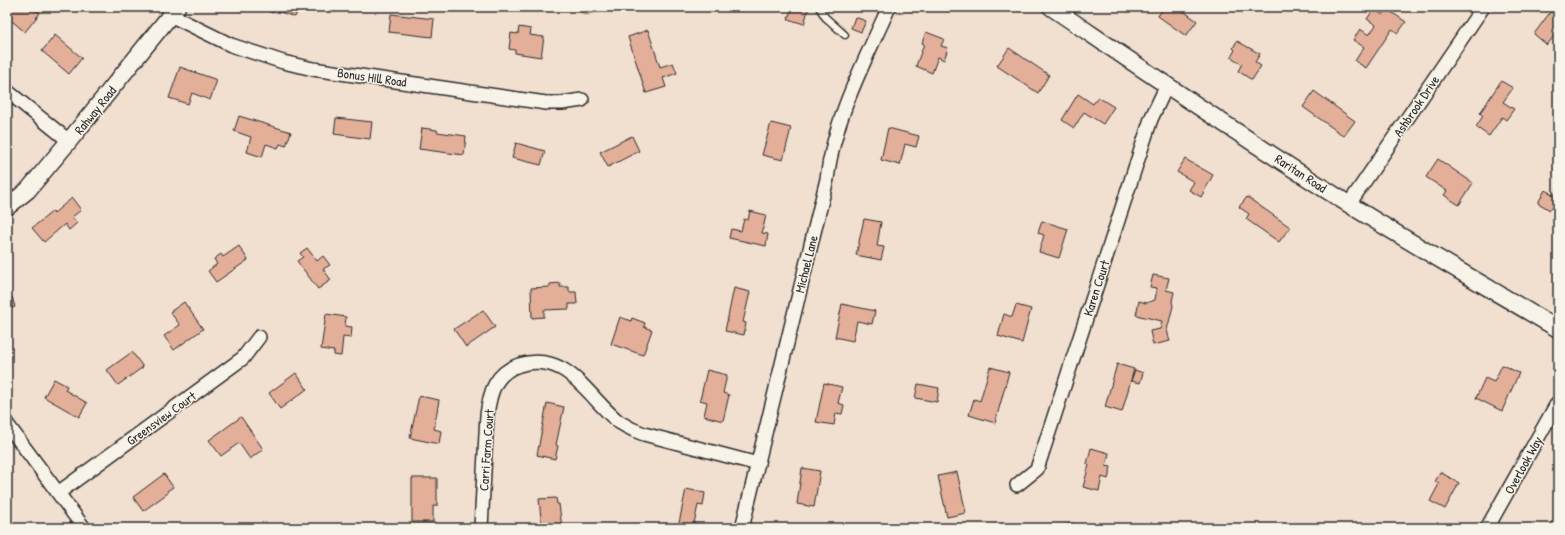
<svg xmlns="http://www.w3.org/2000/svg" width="1565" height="535" font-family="'Patrick Hand',sans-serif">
  <rect width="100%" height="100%" fill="#f1dfd0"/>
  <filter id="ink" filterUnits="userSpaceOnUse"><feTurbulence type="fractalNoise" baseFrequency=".025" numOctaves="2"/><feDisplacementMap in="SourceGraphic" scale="8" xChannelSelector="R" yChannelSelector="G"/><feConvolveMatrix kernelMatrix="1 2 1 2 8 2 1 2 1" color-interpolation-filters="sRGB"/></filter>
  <g filter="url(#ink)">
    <path fill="#d3df92" stroke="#7f855e" d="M572 7H609V8L586 15Z"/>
    <path fill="#e4af99" stroke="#2b2b2b" d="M7 7H32L40 13 25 32 7 17Z
      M261 7H299L295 17 274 10 273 13 260 8Z
      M792 7H809L804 24 788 19Z
      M1164 7H1178L1197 21 1186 36 1158 16Z
      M1554 7 1558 10V31L1547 45 1534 34Z
      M1374 9 1383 15 1387 9 1406 22 1398 33 1392 29 1366 68 1355 61 1364 47 1353 40 1360 29 1369 35 1376 25 1367 19Z
      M391 14 434 19 432 37 389 32Z
      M855 17 866 21 861 32 851 28Z
      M519 27 531 29 530 35 544 37 541 57 515 53V50L509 49 511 33 518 34Z
      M648 30 660 67 673 63 677 73 663 78 666 87 646 93 628 37Z
      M926 32 944 39 941 46 948 48 944 60 938 57 932 73 916 66 924 44 922 43Z
      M55 35 82 58 69 74 42 51Z
      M1237 41 1260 54 1255 62 1261 66 1252 80 1238 71 1242 64 1231 57 1235 50 1233 48Z
      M1009 48 1049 75 1038 93 997 66Z
      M180 67 217 80 210 100 192 93 188 104 169 98Z
      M1501 81 1513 88 1503 102 1514 109 1506 120 1502 117 1489 136 1476 127 1483 116 1480 113Z
      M1314 91 1355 121 1344 136 1303 107Z
      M1078 94 1093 104 1098 97 1114 107 1103 124 1084 112 1074 128 1062 120Z
      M239 116 291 132 286 146 280 144 278 148 266 144 262 157 247 152 251 137 234 131Z
      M336 118 372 122 370 139 334 134Z
      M771 123 791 128 783 160 762 155Z
      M422 128 437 130V132L466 136 464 155 419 149Z
      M888 128 919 136 916 147 905 144 900 165 881 160Z
      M632 136 639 151 608 167 600 152Z
      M516 143 545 151 541 165 512 158Z
      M1185 159 1213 175 1201 197 1189 190 1194 182 1177 172Z
      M1438 159 1473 183 1459 205 1444 195 1447 191 1426 177Z
      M1558 188V212L1551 208 1550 210 1538 203 1545 190 1554 195Z
      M1247 197 1290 227 1279 242 1246 219 1249 214 1239 207Z
      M72 198 81 210 72 217 77 223 69 230 65 224 44 242 32 228 53 211 54 213Z
      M750 211 766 215 762 233 768 234 766 246 729 238 731 229 741 231 744 219 748 220Z
      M864 219 881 222 877 246 884 247 881 260 856 255Z
      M1042 221 1068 229 1059 258 1039 252 1044 235 1038 233Z
      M239 246 248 260 216 282 208 271 217 264 214 259 221 254 223 257Z
      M307 248 317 261 323 256 330 265 323 269 331 280 318 289 297 261 303 257 300 253Z
      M1153 275 1169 278 1166 290 1174 292 1172 301 1173 306 1167 330 1170 341 1153 345 1150 331 1160 329 1162 321 1136 315 1139 301 1146 303 1155 300 1157 288 1150 287Z
      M560 283V287H569V292H576L577 304H569V309L544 310V317L532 318 531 288 550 287V284Z
      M734 288 750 292 743 322 746 323 744 335 725 331Z
      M12 297 15 307 7 310V299Z
      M184 302 203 329 174 350 164 336 180 325 170 312Z
      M842 304 875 311 872 324 857 321 853 341 835 337Z
      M1016 305 1031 309 1022 343 998 336 1004 314 1012 317Z
      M483 310 495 327 466 347 454 329Z
      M326 314 346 317 345 326 352 327 351 338 343 337 341 356 334 355V351L321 349Z
      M620 317 631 321 632 318 645 323 644 327 652 330 643 355 611 344Z
      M132 352 143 367 118 385 107 370Z
      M1117 364 1134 369 1122 412 1105 407Z
      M1502 365 1519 373 1502 411 1476 398 1485 378 1494 382Z
      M990 367 1009 372 995 423 969 415 974 399 980 401Z
      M707 370 727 375 723 393 729 395 723 421 704 416 707 402 700 400Z
      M1135 370 1143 373 1140 383 1131 381Z
      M296 373 307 389 280 409 269 393Z
      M54 379 67 386 65 390 87 403 79 417 44 397Z
      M824 383 842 387 838 403 844 405 842 414 836 413 834 425 816 422Z
      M918 384 939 388 937 402 915 398Z
      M419 396 439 400 434 429 441 431 439 444 410 438Z
      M547 403 564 407 556 445 558 446 555 459 537 455Z
      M241 417 263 449 250 459 239 443 221 456 209 440Z
      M1091 448 1109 453 1106 466 1111 467 1108 479 1102 477 1099 491 1083 487 1089 465 1087 464Z
      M802 468 820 471 814 507 797 504Z
      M957 472 966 513 947 517 938 476Z
      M1440 472 1459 483 1445 509 1430 501 1439 484 1435 482Z
      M164 474 173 487 167 491 168 493 143 511 133 497Z
      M412 478H437V506H433V522H412Z
      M686 489 705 493 703 506 698 505 693 528H678Z
      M556 498 557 504H559L562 528H542L539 499Z
      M1072 523 1082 528H1056Z"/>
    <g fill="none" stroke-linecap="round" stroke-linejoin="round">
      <defs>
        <path id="service" d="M819 7 825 17 845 35"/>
        <path id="minor" d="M170 15 231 45 283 62 313 69 546 103H562L582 100
          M7 91 69 141
          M1349 204 1483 7
          M7 424 84 528
          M1017 485 1037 469 1151 119 1167 85
          M58 493 243 358 259 337
          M481 528 487 415C490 392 495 373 519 365 568 350 588 398 619 422 627 427 635 431 644 434L758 464
          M742 528 827 179C834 118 864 63 889 7
          M1487 528 1558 402"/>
        <path id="tertiary" d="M1051 7C1150 74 1249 142 1350 205 1419 248 1489 288 1558 329
          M7 207 28 190 69 141 177 7"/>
      </defs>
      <use href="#service" stroke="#2b2b2b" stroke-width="9"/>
      <use href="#minor" stroke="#2b2b2b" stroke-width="16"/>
      <use href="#tertiary" stroke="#2b2b2b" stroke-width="19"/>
      <use href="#service" stroke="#f7f3e8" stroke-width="6"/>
      <use href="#minor" stroke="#f7f3e8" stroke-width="13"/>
      <use href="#tertiary" stroke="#f7f3e8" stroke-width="16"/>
    </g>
  </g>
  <g text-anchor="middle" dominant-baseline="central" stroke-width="3" stroke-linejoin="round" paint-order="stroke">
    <g font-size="13" fill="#2b2b2b" stroke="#f7f3e8">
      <text transform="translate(372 77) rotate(8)">Bonus Hill Road</text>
      <text transform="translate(1416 106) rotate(-56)">Ashbrook Drive</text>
      <text transform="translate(95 110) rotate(-51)">Rahway Road</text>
      <text transform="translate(1301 173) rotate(33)">Raritan Road</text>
      <text transform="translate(806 264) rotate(-76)">Michael Lane</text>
      <text transform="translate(1096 288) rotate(-72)">Karen Court</text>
      <text transform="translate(161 418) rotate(-36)">Greensview Court</text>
      <text transform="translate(486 450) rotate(-86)">Carri Farm Court</text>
      <text transform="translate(1523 465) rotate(-61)">Overlook Way</text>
    </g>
  </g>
  <rect width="1565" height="535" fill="none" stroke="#f7f3e8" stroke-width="24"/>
  <rect x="12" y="12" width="1541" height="511" fill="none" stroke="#2b2b2b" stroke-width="1.5" filter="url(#ink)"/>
</svg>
